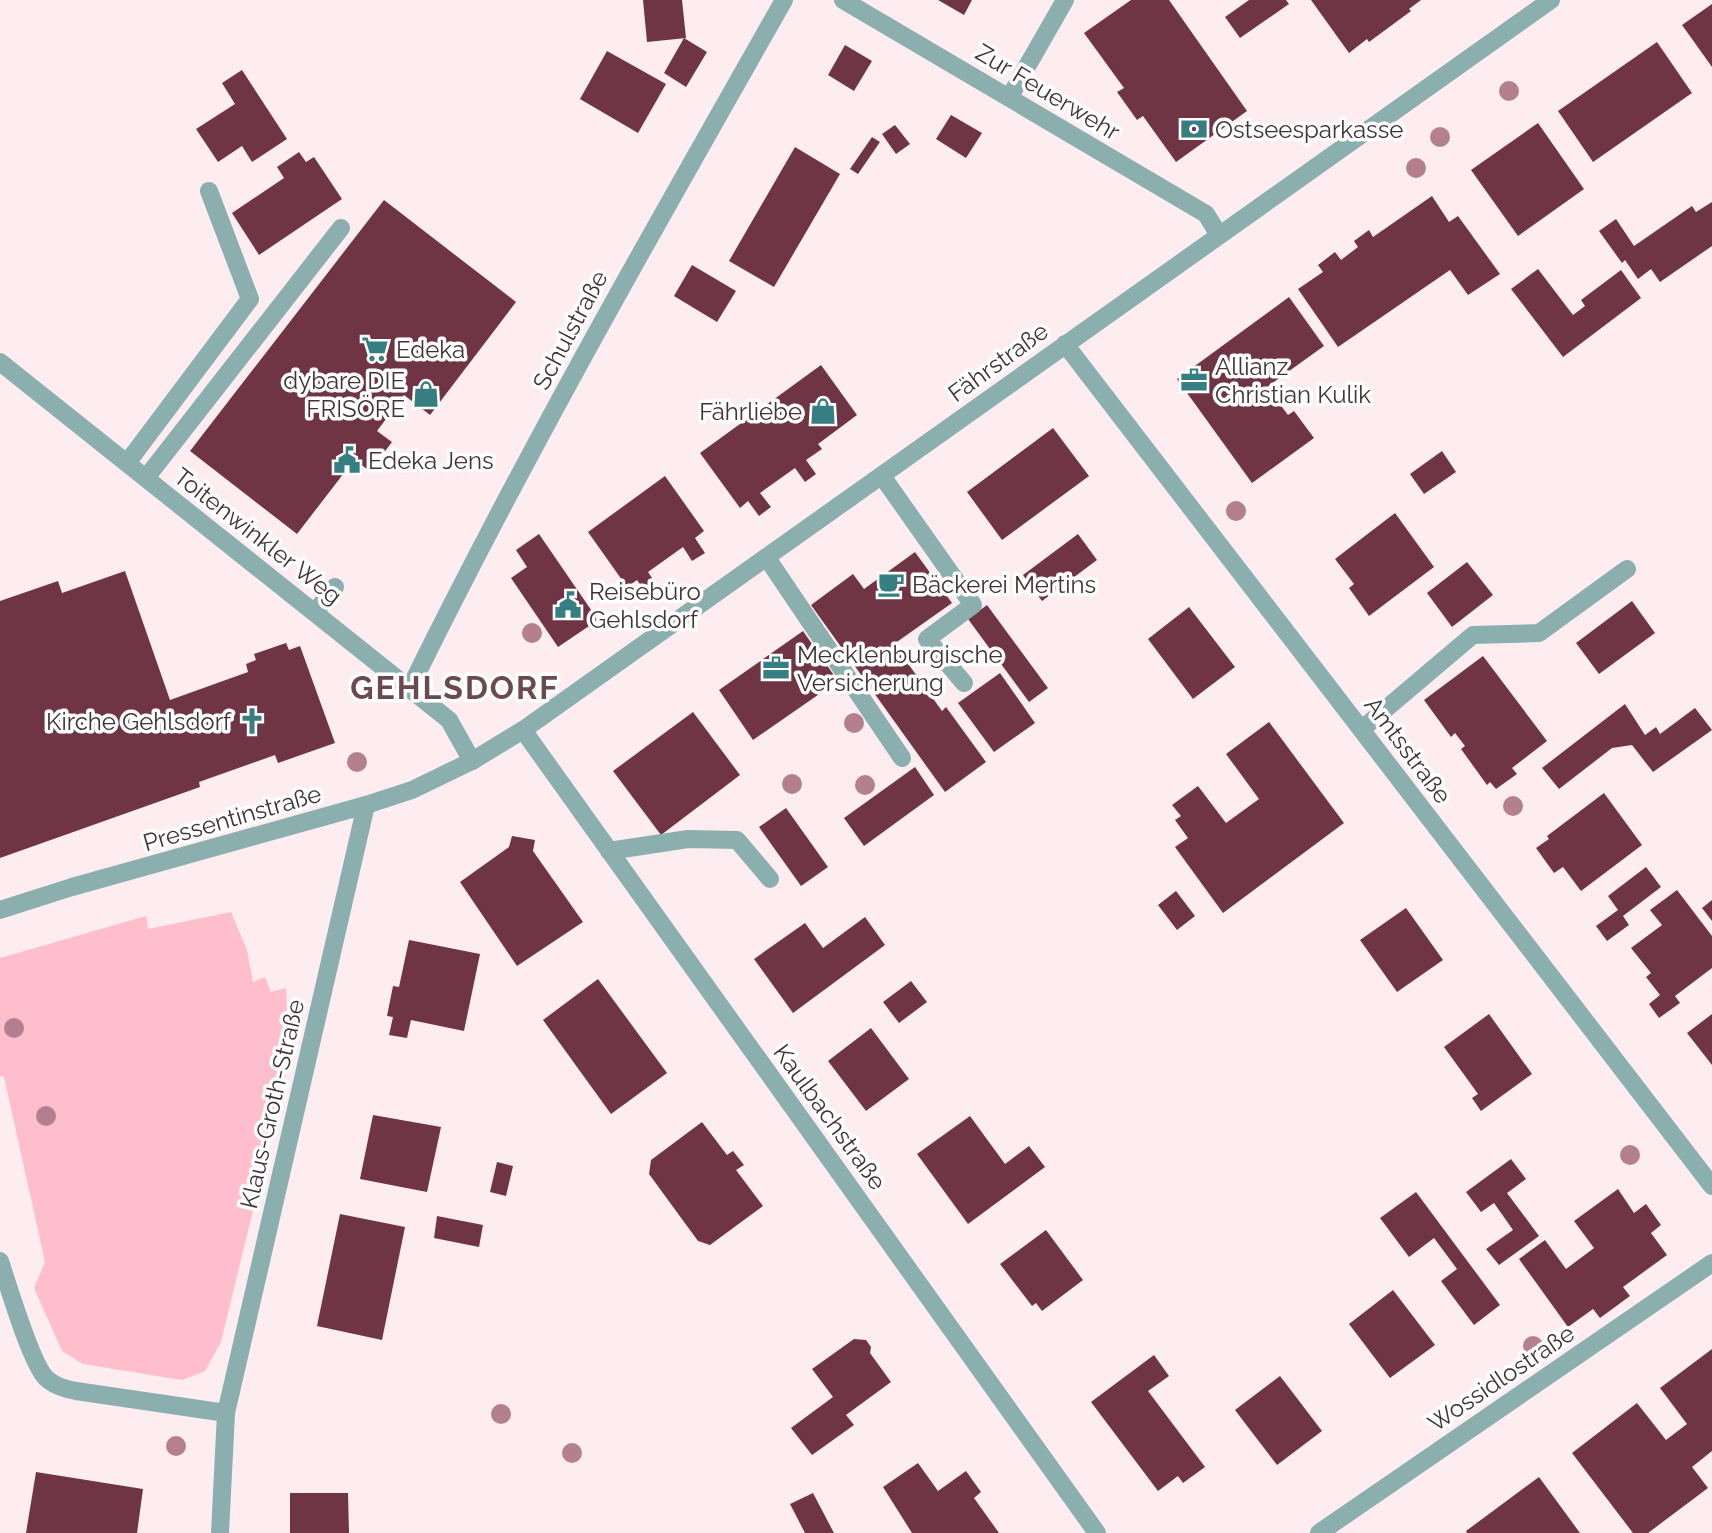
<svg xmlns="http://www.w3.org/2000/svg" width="1712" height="1533" font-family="Raleway,sans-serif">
  <rect width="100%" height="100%" fill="#feedf0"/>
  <path fill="#febecc" d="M231 912 247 950 253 982 265 977 271 992 286 988 289 1062 221 1342 205 1371 182 1380 83 1364 62 1351 34 1288 45 1262 4 1077 0 1076V958L146 916 148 929Z"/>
  <path fill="#703545" d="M643 0H682L686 38 647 42Z
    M938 0H972L964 15Z
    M1131 0H1169L1247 111 1176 162 1143 116 1137 120 1117 92 1124 88 1084 33Z
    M1249 0H1286L1289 4 1240 38 1225 17Z
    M1311 0H1421L1409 9 1411 11 1369 42 1367 39 1349 53Z
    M1712 4V67L1682 25Z
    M684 38 707 52 686 87 664 73Z
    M1657 42 1692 93 1593 162 1558 111Z
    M845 45 872 61 854 91 828 75Z
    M607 51 666 84 638 133 580 99Z
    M242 70 287 139 252 162 242 146 218 162 196 129 235 104 222 83Z
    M951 115 982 133 966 158 936 139Z
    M1538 123 1584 189 1518 236 1471 170Z
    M895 125 910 144 896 154 882 134Z
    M872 137 880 142 858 174 850 169Z
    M795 147 840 174 774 287 729 261Z
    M299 152 306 162 314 157 342 199 259 255 232 213 284 178 277 167Z
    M1432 196 1449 222 1458 216 1500 274 1468 295 1450 270 1338 347 1298 289 1323 272 1318 265 1335 252 1341 260 1358 247 1354 241 1369 230 1373 237Z
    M384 200 516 302 430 415 404 395 377 431 392 442 370 471 354 460 297 534 190 451Z
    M1712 202V246L1660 282 1651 269 1638 279 1625 260 1622 263 1599 231 1616 219 1634 246 1692 206 1696 212Z
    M692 265 736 291 717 322 674 296Z
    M1538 269 1573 315 1585 306 1581 300 1621 270 1641 298 1563 357 1511 289Z
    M1289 297 1324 346 1267 387 1288 415 1294 411 1314 438 1252 483 1177 379Z
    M821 365 857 415 818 444 822 449 806 460 816 474 805 482 795 468 760 493 771 507 759 516 748 501 740 508 700 453Z
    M1053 428 1089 476 1002 540 967 492Z
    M1442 451 1456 472 1424 494 1410 474Z
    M665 476 704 531 695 538 705 553 692 561 683 547 648 572 658 587 647 594 637 580 627 587 588 532Z
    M1395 513 1434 567 1369 616 1349 588 1354 584 1335 559Z
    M539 534 598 620 558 647 511 578 527 567 516 550Z
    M1078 534 1097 560 1042 601 1023 575Z
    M915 552 952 603 894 644 942 711 946 707 986 762 945 792 811 605 853 574 864 589Z
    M1467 562 1493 595 1452 627 1427 593Z
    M125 571 170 700 248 672 246 664 256 660 254 654 286 643 289 650 300 646 335 743 278 763 275 755 199 782 200 787 0 858V601L58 581 62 593Z
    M1632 601 1655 633 1599 674 1576 643Z
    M987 605 1048 688 1029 702 968 619Z
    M1189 607 1235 667 1193 699 1148 639Z
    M803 631 838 681 753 740 719 690Z
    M1483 656 1547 741 1512 768 1517 774 1496 789 1490 782 1487 785 1461 749 1465 746 1455 733 1451 737 1424 700Z
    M1000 673 1035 723 994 752 958 703Z
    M1625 704 1645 735 1656 727 1660 734 1695 708 1712 730 1653 772 1632 745 1612 748 1559 789 1542 768Z
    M693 712 740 775 661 835 613 771Z
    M1269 722 1344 823 1223 913 1175 847 1188 838 1175 820 1181 816 1172 805 1198 786 1226 823 1259 799 1226 754Z
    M915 767 934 795 864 846 844 818Z
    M1604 793 1642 845 1581 891 1563 867 1554 873 1536 848 1549 839 1547 836Z
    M786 808 828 867 801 886 759 827Z
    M512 836 535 840 533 851 583 922 517 966 460 882 509 847Z
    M1646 867 1661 887 1623 916 1629 925 1607 941 1596 926 1618 910 1608 896Z
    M1677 890 1712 936V968L1675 996 1680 1003 1659 1018 1649 1004 1660 995 1646 977 1651 973 1631 948 1662 925 1650 910Z
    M1176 891 1195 916 1177 930 1158 905Z
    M1712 900V921L1702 908Z
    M1406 908 1443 960 1397 992 1360 940Z
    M865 917 885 945 793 1013 754 959 805 923 823 948Z
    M409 940 480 954 464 1031 411 1020 407 1038 389 1035 393 1017 387 1016 393 986 399 987Z
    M598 979 667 1073 611 1114 543 1020Z
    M911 981 927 1002 899 1023 883 1002Z
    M1489 1014 1532 1074 1481 1111 1472 1098 1478 1094 1444 1047Z
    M1712 1014V1065L1687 1033Z
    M871 1028 909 1079 866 1111 828 1061Z
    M373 1115 441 1127 427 1192 360 1179Z
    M970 1116 1005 1164 1029 1146 1045 1167 968 1224 917 1154Z
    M702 1122 727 1155 733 1151 744 1165 736 1170 763 1206 710 1245 698 1241 649 1174 651 1160Z
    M1511 1159 1526 1179 1507 1193 1539 1236 1499 1265 1486 1249 1513 1230 1494 1203 1481 1212 1466 1192Z
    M497 1162 513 1166 506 1196 490 1192Z
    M1618 1189 1634 1213 1646 1204 1661 1225 1651 1233 1667 1255 1623 1287 1630 1296 1600 1318 1593 1309 1568 1327 1519 1259 1545 1240 1566 1269 1594 1248 1574 1221Z
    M1416 1192 1500 1305 1474 1325 1441 1281 1457 1269 1434 1238 1409 1257 1380 1218Z
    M340 1214 405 1227 382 1340 317 1326Z
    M437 1216 483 1225 479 1247 434 1238Z
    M1046 1230 1083 1280 1042 1311 1036 1303 1032 1306 1000 1264Z
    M1393 1290 1435 1345 1390 1378 1349 1324Z
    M854 1339 866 1340 871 1347 870 1353 891 1382 846 1415 854 1425 812 1455 791 1428 833 1397 812 1369Z
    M1712 1349V1451L1692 1467 1708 1488 1648 1533H1633L1572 1453 1637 1403 1666 1440 1687 1424 1660 1388Z
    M1154 1355 1169 1376 1148 1391 1205 1467 1183 1483 1178 1476 1158 1491 1091 1402Z
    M1280 1376 1322 1431 1277 1465 1235 1410Z
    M918 1463 938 1491 966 1471 981 1492 974 1498 999 1533H912L883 1487Z
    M36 1472 143 1489 137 1533H26Z
    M1539 1477 1580 1533H1467L1466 1531Z
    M290 1493H348L349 1533H290Z
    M813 1493 834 1533H805L790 1504Z"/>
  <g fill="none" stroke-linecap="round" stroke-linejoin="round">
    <path stroke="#8baeaf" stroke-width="18" d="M127 463 250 299 209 191
      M882 476 973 605 927 639 964 683
      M146 478 341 228
      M767 558 902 758
      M315 612 335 587
      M1362 729 1473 635 1539 633 1627 569
      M609 851 688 839 737 840 770 879"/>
    <path stroke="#8baeaf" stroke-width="18" d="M843 0 1206 214 1219 235
      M1009 98 1065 0
      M1065 344 1712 1186
      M0 362 449 720 472 761
      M410 688C525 454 655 227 784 0
      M523 730 1097 1533
      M0 1261C8 1285 31 1363 46 1378 54 1386 65 1389 76 1391L226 1413
      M220 1533 226 1413 366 805
      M1319 1533 1712 1263"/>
    <path stroke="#8baeaf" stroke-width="18" d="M0 910 72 887 366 805 412 790 472 761 523 730 1551 0"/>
  </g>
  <g fill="#b4808f">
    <circle cx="1509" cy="91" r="10"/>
    <circle cx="1440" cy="137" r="10"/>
    <circle cx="1416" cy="168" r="10"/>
    <circle cx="1236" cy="511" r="10"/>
    <circle cx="532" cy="633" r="10"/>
    <circle cx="854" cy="723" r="10"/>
    <circle cx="357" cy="762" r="10"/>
    <circle cx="792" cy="784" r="10"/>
    <circle cx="865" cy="785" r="10"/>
    <circle cx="1513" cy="806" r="10"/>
    <circle cx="14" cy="1028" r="10"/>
    <circle cx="46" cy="1116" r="10"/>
    <circle cx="1630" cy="1155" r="10"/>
    <circle cx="1533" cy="1346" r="10"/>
    <circle cx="501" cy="1414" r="10"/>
    <circle cx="176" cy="1446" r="10"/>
    <circle cx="572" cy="1453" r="10"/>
  </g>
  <defs>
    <symbol id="bank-bare" viewBox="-9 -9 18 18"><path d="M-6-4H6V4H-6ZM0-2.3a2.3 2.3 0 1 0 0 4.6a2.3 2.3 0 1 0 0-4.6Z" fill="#367e81" stroke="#fff" stroke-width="2.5" paint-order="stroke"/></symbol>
    <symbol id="supermarket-bare" viewBox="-9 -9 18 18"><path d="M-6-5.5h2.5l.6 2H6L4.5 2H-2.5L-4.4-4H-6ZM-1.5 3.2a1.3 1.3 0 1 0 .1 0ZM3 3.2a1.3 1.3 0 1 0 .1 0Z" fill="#367e81" stroke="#fff" stroke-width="2.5" paint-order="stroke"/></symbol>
    <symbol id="office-bare" viewBox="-9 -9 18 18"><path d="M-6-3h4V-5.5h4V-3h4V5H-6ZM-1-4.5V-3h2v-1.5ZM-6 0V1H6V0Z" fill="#367e81" stroke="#fff" stroke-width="2.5" paint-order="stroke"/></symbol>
    <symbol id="shop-bare" viewBox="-9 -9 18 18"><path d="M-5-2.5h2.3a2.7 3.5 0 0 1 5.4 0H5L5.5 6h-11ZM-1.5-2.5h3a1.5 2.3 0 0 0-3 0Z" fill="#367e81" stroke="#fff" stroke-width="2.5" paint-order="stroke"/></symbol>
    <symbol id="civic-bare" viewBox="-9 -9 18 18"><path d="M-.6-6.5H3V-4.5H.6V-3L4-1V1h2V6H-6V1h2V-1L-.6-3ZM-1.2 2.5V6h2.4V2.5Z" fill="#367e81" stroke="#fff" stroke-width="2.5" paint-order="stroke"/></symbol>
    <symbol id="cafe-bare" viewBox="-9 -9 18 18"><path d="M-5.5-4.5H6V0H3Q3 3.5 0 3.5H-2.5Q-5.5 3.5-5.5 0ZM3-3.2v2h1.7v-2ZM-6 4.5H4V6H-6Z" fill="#367e81" stroke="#fff" stroke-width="2.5" paint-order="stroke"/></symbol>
    <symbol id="church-bare" viewBox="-9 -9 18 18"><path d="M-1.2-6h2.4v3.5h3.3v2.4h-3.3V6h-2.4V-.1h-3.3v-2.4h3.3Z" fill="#367e81" stroke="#fff" stroke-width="2.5" paint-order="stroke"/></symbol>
  </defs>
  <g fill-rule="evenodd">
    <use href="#bank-bare" x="1175" y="110" width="38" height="38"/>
    <use href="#supermarket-bare" x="356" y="330" width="38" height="38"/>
    <use href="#office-bare" x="1175" y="361" width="38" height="38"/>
    <use href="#shop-bare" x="407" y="375" width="38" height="38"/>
    <use href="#shop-bare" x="804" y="392" width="38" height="38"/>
    <use href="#civic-bare" x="328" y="441" width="38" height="38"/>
    <use href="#cafe-bare" x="872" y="565" width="38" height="38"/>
    <use href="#civic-bare" x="549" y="586" width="38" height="38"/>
    <use href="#office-bare" x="757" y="649" width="38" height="38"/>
    <use href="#church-bare" x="233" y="702" width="38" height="38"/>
  </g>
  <g text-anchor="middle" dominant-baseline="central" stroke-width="7" stroke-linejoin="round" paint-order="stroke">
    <g font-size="24" fill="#423236" stroke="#fff">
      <text transform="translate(1048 92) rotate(31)">Zur Feuerwehr</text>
      <text transform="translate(570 330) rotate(-62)">Schulstraße</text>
      <text transform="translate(998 362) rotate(-36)">Fährstraße</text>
      <text transform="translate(258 536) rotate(38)">Toitenwinkler Weg</text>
      <text transform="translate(1408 750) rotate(53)">Amtsstraße</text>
      <text transform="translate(232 818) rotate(-16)">Pressentinstraße</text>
      <text transform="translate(272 1104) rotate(-77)">Klaus-Groth-Straße</text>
      <text transform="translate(830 1117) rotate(54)">Kaulbachstraße</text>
      <text transform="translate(1501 1378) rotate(-34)">Wossidlostraße</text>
    </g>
    <g font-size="24" fill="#423236" stroke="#fff" text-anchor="start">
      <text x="1215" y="129">Ostseesparkasse</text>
      <text x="396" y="349">Edeka</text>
      <text x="1215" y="366">Allianz<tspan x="1215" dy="28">Christian Kulik</tspan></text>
      <text x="405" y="380" text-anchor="end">dybare DIE<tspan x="405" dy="28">FRISÖRE</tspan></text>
      <text x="802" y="411" text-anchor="end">Fährliebe</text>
      <text x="368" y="460">Edeka Jens</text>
      <text x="912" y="584">Bäckerei Mertins</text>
      <text x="589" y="591">Reisebüro<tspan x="589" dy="28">Gehlsdorf</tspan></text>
      <text x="797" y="654">Mecklenburgische<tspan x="797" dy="28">Versicherung</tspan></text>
      <text x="231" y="721" text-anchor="end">Kirche Gehlsdorf</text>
    </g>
    <g font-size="32" font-weight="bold" letter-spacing="2" fill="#6b4950" stroke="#fff">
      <text x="455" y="687">GEHLSDORF</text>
    </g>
  </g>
</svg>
